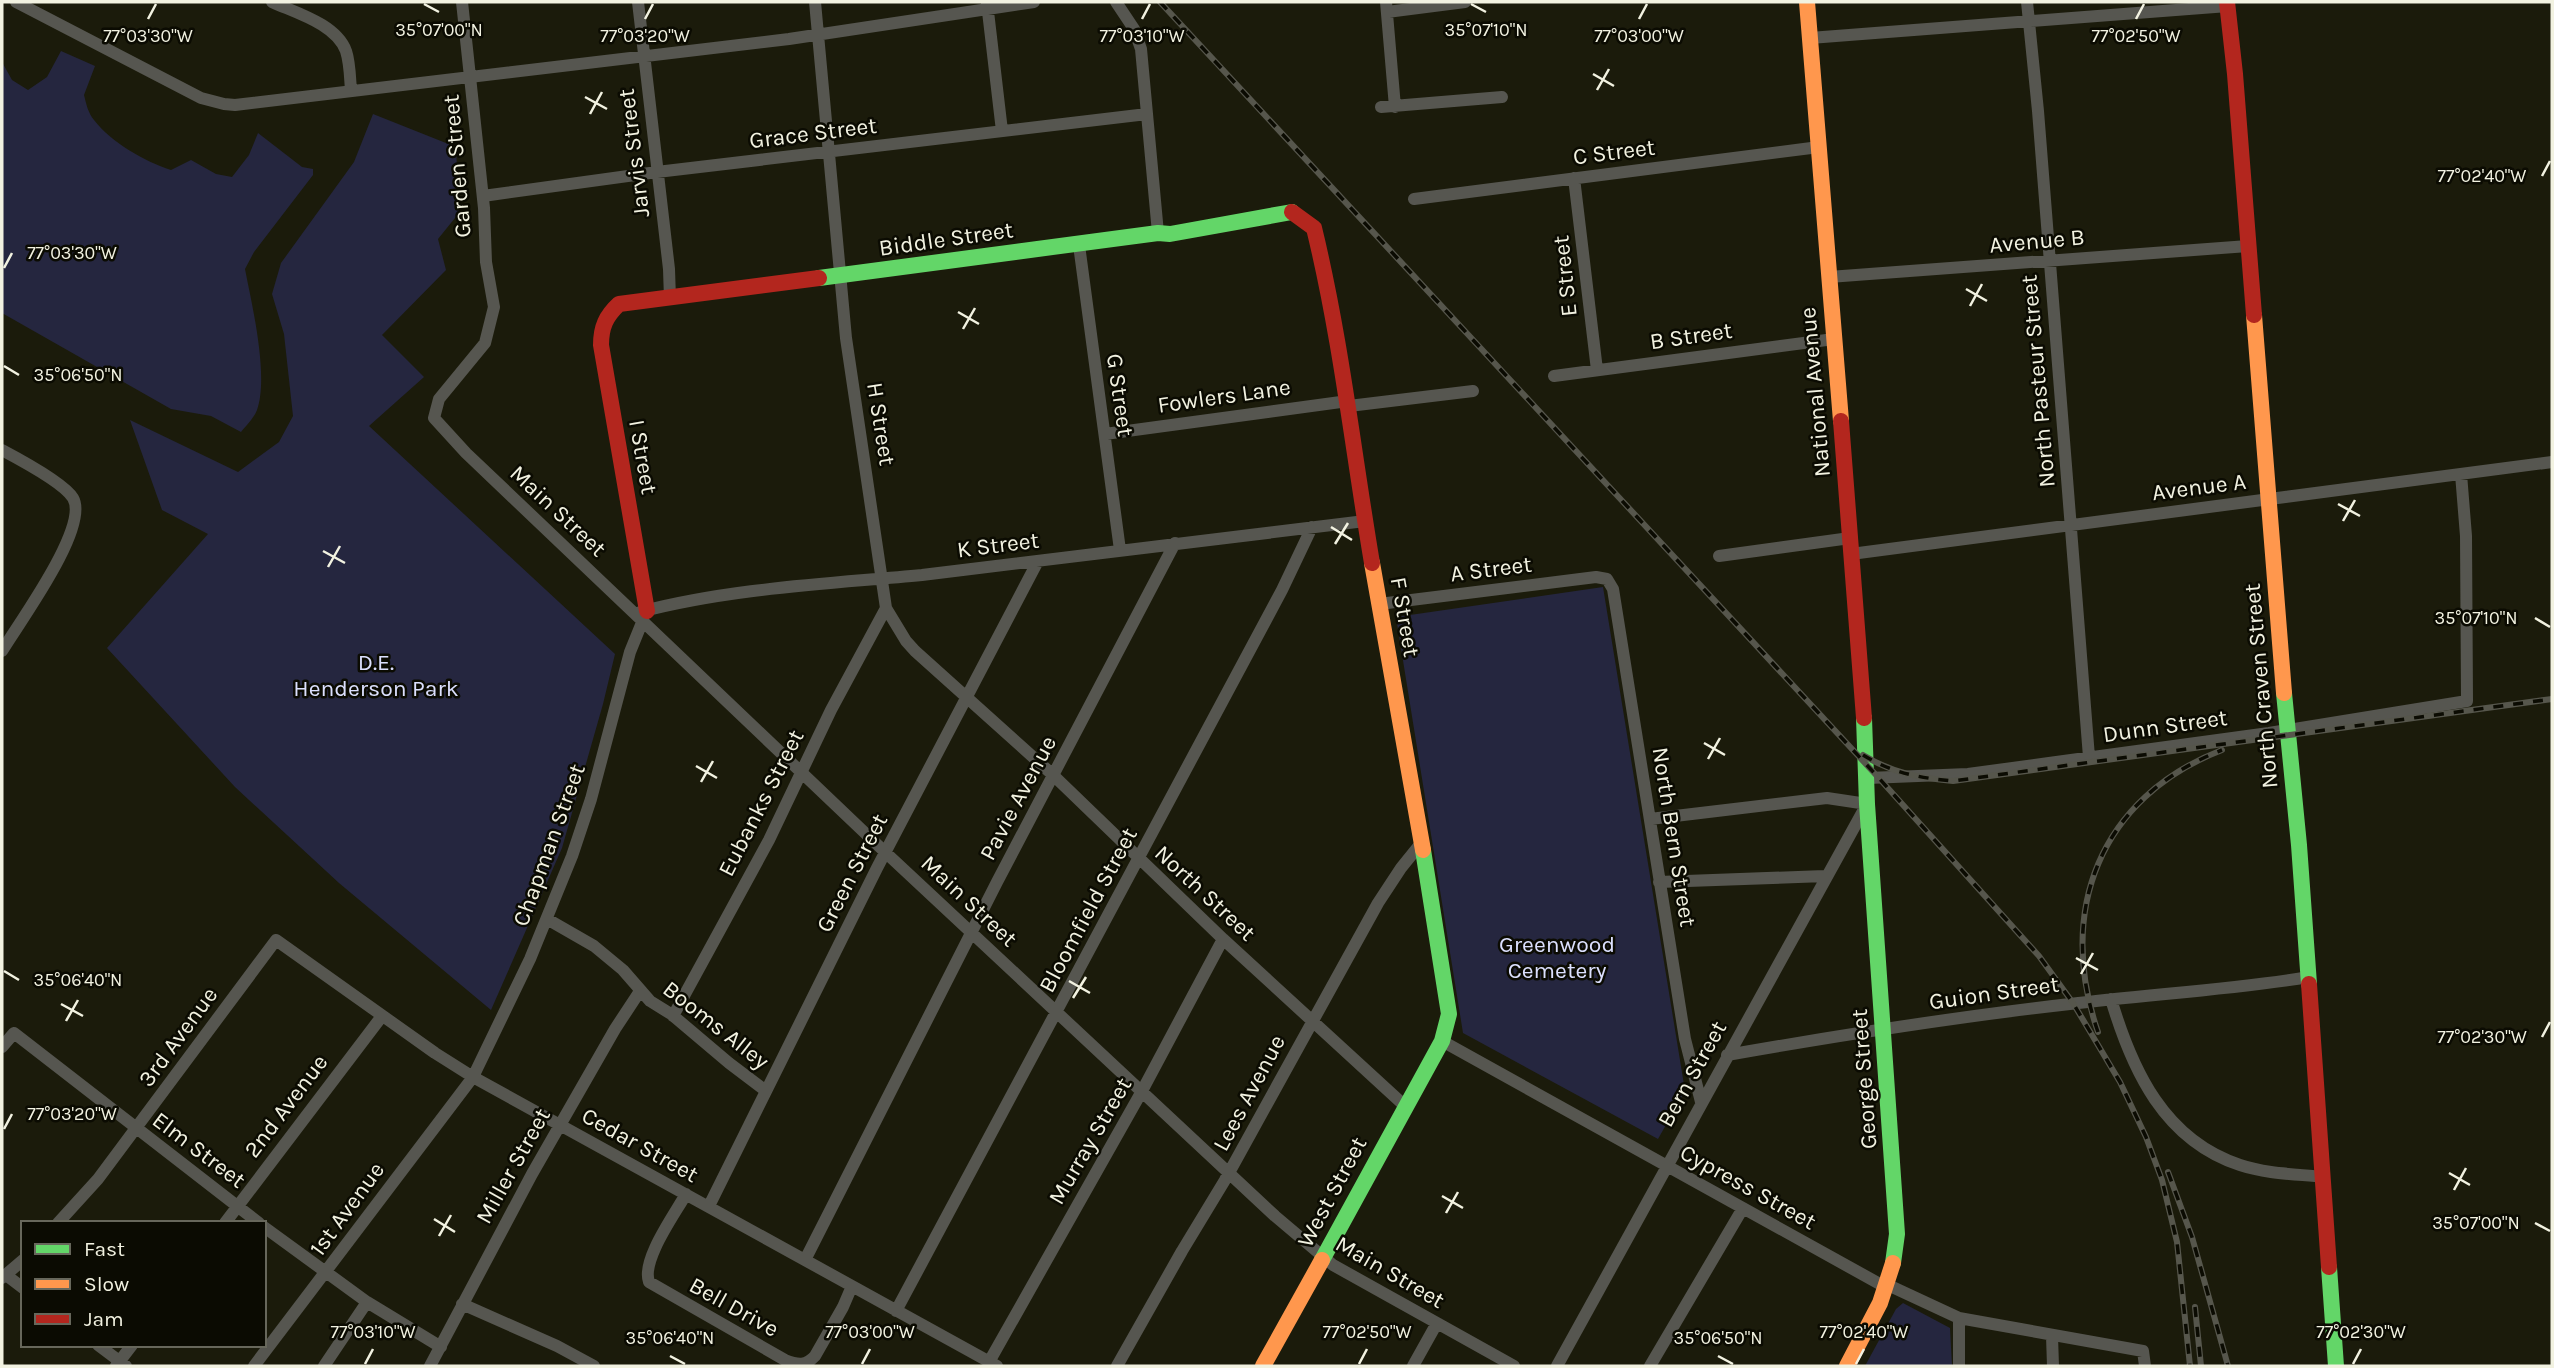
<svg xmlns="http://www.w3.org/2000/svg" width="2554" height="1368" font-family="Karla,sans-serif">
  <rect width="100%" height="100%" fill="#1b1b0b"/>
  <path fill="#25263f" d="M61 51 95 66 84 95C86 103 88 113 94 120 112 143 144 161 171 170L191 160 216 174 232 177 249 155 258 133 302 167 313 169V175L254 252 245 269C252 305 269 376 257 410 254 418 246 426 241 432L211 416 171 409 2 313V62L12 80 28 90 47 77Z
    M373 114 456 147 459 213 438 239 446 270 382 335 424 377 369 426 615 654 603 704 562 848 491 1010 339 883 235 787 107 648 208 534 162 510 130 420 238 472 279 442 293 416 284 334 272 294 281 263 354 162Z
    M1603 587 1685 1091 1658 1139 1463 1033 1396 617Z
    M1903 1303 1950 1328 1952 1366H1865L1896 1309Z"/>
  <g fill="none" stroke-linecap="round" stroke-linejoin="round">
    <path stroke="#565650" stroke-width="12" d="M16 2 201 98 224 104 235 105 789 39 1034 2
      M272 2C296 13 336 24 346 51 350 63 350 78 351 91
      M462 2 484 208 486 262 494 307 485 343 439 399 434 418 466 453 885 852 1275 1216 1333 1265 1514 1366
      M638 2 669 269 670 299
      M815 2 846 338 886 608 906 641 915 651 1053 775 1223 939 1405 1106
      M1116 2 1134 29 1141 49 1158 233
      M1386 2 1395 107
      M2027 2 2038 111 2089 757
      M987 3 1002 131
      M1387 12 1465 2
      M1810 38 2228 6
      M1381 107 1502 97
      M1574 178 1597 370
      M483 196 657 172 1147 114
      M1414 199 1819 147
      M1079 245 1120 550
      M1829 277 2248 246
      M1554 376 1834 339
      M1349 406 1473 391
      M1105 434 1348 401
      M2 450C19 459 64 483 73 498 90 527 18 624 2 651
      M1851 554 2552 462
      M1719 556 1850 538
      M1379 604 1596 577 1607 579 1613 589 1685 1039 1701 1102
      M640 612C731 588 828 584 922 575L1365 521
      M1868 778 1968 774 2049 763 2269 733 2467 701 2466 536 2461 474
      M1659 882 1825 876
      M547 919 594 946 623 970 650 1001 671 1014 729 1063 766 1091
      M2111 999C2132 1070 2164 1140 2240 1165 2267 1174 2296 1174 2324 1177
      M673 1016 769 840 831 710 886 608
      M1442 1041 1887 1288
      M2 1047 14 1033 259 1223
      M1727 1055C1841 1035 1955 1017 2070 1004 2150 994 2230 990 2309 977
      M686 1194C675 1214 641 1260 649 1282L785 1360C798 1365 806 1366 815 1356L843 1307 852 1286
      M709 1206 877 868 1038 561
      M58 1223 98 1179 276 940 435 1053 473 1077 997 1366
      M225 1223 382 1016
      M264 1227 367 1302 441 1347
      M805 1260 997 882 1175 543
      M6 1275 23 1288
      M2 1278 23 1260
      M1888 1285 1959 1318 2143 1351 2145 1366
      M462 1304 557 1346 594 1366
      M896 1311 1282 590 1312 527
      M1959 1318V1366
      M2052 1336 2053 1366
      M98 1345 126 1366
      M989 1362 1142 1091 1223 939
      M116 1366 132 1345
      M254 1366 473 1077 530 959 572 856 591 799 630 652 643 620
      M324 1366 367 1302
      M430 1366 532 1174 615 1029 640 991
      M1117 1366 1182 1251 1225 1180 1378 903 1401 868 1422 842
      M1413 1366 1437 1323
      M1557 1366 1867 804 1827 798 1650 819
      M1650 1366 1743 1208"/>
    <path stroke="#63d668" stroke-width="16" d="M819 278 1158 233 1170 234 1292 212
      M2284 693 2299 845 2309 984
      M1864 718 1867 804 1897 1234 1893 1263
      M1322 1260 1442 1041 1449 1014 1423 850
      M2329 1267 2336 1366"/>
    <path stroke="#ff974d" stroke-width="16" d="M1807 2 1841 421
      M2254 315 2284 693
      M1372 563 1423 850
      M1263 1366 1322 1260
      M1847 1366 1880 1303 1893 1263"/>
    <path stroke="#b3261e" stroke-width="16" d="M2227 2 2235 74 2254 315
      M1292 212 1314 228C1341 339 1353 451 1372 563
      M1841 421 1864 718
      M647 611 601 345C601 327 606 316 619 304L819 278
      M2309 984 2329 1267"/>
    <defs>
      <path id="rail" d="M1160 2 1877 776 2039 956 2073 1003 2120 1082 2146 1137 2162 1180 2177 1242 2190 1366
        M1863 755C1892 773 1920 778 1953 781L2552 699
        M2098 1032C2056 911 2100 797 2222 750
        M2168 1172 2192 1237 2228 1366
        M2195 1307 2201 1366"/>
    </defs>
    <use href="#rail" stroke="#56564c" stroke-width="6"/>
    <use href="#rail" stroke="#0b0b02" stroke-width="3.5" stroke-dasharray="10" stroke-linecap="butt"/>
  </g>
  <path fill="none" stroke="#f2f2e1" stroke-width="2.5" d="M424 4 439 12M1471 4 1486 12M148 19 156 4M645 19 653 4M1142 19 1150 4M1639 19 1647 4M2136 19 2144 4M1593 74 1614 86M1597 90 1609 69M585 97 607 109M590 114 602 92M2542 176 2550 161M4 268 12 253M1966 289 1987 301M1970 306 1982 284M958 312 979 324M963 329 975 308M4 366 19 375M2338 504 2360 516M2343 521 2355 500M1331 527 1352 540M1335 544 1348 523M323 551 345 563M328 567 340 546M2535 618 2550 627M1704 743 1725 755M1708 759 1720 738M696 766 717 778M701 782 713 761M2076 958 2098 970M4 971 19 980M2081 974 2093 953M1069 981 1090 993M1073 998 1086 977M61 1004 83 1016M66 1021 78 1000M2542 1037 2550 1022M4 1129 12 1114M2449 1173 2470 1185M2454 1190 2466 1168M1442 1196 1463 1208M1446 1213 1458 1192M434 1219 455 1232M2535 1223 2550 1231M439 1236 451 1215M670 1356 685 1364M1718 1356 1733 1364M365 1364 373 1349M862 1364 870 1349M1359 1364 1367 1349M1856 1364 1864 1349M2353 1364 2361 1349"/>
  <g text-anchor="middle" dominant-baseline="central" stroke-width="5" stroke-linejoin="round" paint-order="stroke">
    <g font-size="23" fill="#f2f2e1" stroke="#0b0b02">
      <text transform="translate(813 133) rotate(-7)">Grace Street</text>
      <text transform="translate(1614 152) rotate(-7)">C Street</text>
      <text transform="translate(634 153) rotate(-97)">Jarvis Street</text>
      <text transform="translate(457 166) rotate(-95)">Garden Street</text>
      <text transform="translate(946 239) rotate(-8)">Biddle Street</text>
      <text transform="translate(2037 241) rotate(-5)">Avenue B</text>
      <text transform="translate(1565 276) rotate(-96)">E Street</text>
      <text transform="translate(1691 336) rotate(-8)">B Street</text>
      <text transform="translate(2038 381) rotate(-95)">North Pasteur Street</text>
      <text transform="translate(1815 392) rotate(-95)">National Avenue</text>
      <text transform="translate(1120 395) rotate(82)">G Street</text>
      <text transform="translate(1224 396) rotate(-8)">Fowlers Lane</text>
      <text transform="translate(881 424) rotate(81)">H Street</text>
      <text transform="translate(643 457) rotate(80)">I Street</text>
      <text transform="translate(2199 487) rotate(-7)">Avenue A</text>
      <text transform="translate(558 511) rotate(43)">Main Street</text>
      <text transform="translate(998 545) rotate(-7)">K Street</text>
      <text transform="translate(1491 569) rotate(-7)">A Street</text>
      <text transform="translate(1405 617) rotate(80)">F Street</text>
      <text transform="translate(2261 686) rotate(-95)">North Craven Street</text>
      <text transform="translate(2165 726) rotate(-8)">Dunn Street</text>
      <text transform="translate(1018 798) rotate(-62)">Pavie Avenue</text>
      <text transform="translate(761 803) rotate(-63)">Eubanks Street</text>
      <text transform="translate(1674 837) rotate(81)">North Bern Street</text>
      <text transform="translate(549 845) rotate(-70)">Chapman Street</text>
      <text transform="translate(852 873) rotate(-63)">Green Street</text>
      <text transform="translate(1205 893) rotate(43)">North Street</text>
      <text transform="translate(969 901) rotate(43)">Main Street</text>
      <text transform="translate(1088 910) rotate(-62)">Bloomfield Street</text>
      <text transform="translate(1994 993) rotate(-8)">Guion Street</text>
      <text transform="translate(716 1025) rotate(38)">Booms Alley</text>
      <text transform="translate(178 1037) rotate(-54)">3rd Avenue</text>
      <text transform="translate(1692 1074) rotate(-61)">Bern Street</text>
      <text transform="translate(1864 1079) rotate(-94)">George Street</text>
      <text transform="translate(1249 1093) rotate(-62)">Lees Avenue</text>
      <text transform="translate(286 1106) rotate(-53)">2nd Avenue</text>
      <text transform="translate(1090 1141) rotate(-60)">Murray Street</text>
      <text transform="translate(640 1145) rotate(29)">Cedar Street</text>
      <text transform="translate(199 1150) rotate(37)">Elm Street</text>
      <text transform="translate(513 1166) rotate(-61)">Miller Street</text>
      <text transform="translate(1748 1187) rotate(29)">Cypress Street</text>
      <text transform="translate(1332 1192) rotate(-62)">West Street</text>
      <text transform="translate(347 1209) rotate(-54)">1st Avenue</text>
      <text transform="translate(1390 1272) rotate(30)">Main Street</text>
      <text transform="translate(734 1307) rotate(29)">Bell Drive</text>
    </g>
    <g font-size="23" fill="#dce0fe" stroke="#0b0b02">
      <text x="376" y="662">D.E.<tspan x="376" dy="26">Henderson Park</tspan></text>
      <text x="1557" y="944">Greenwood<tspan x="1557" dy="26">Cemetery</tspan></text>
    </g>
  </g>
  <g font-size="18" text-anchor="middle" fill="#f2f2e1" stroke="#0b0b02" stroke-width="5" stroke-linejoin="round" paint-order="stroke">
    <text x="439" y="36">35°07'00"N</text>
    <text x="1486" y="36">35°07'10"N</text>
    <text x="148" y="42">77°03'30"W</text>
    <text x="645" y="42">77°03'20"W</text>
    <text x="1142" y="42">77°03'10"W</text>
    <text x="1639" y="42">77°03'00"W</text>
    <text x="2136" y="42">77°02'50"W</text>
    <text x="2482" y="182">77°02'40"W</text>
    <text x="72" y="259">77°03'30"W</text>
    <text x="78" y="381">35°06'50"N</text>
    <text x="2476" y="624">35°07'10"N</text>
    <text x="78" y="986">35°06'40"N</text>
    <text x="2482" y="1043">77°02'30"W</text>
    <text x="72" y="1120">77°03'20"W</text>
    <text x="2476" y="1229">35°07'00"N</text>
    <text x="373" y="1338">77°03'10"W</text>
    <text x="870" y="1338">77°03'00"W</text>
    <text x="1367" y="1338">77°02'50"W</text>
    <text x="1864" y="1338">77°02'40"W</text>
    <text x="2361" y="1338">77°02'30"W</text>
    <text x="670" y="1344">35°06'40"N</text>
    <text x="1718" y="1344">35°06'50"N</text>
  </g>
  <rect width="2554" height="1368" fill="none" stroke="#f2f2e1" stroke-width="7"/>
  <rect x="21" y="1221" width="245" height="126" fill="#0b0b02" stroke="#67675b" stroke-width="2"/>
  <rect x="35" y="1244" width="35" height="10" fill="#63d668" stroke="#67675b" stroke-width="2"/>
  <text x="84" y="1256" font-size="21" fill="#f2f2e1">Fast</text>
  <rect x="35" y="1279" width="35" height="10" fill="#ff974d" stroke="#67675b" stroke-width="2"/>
  <text x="84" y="1291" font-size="21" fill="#f2f2e1">Slow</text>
  <rect x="35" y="1314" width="35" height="10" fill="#b3261e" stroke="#67675b" stroke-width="2"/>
  <text x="84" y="1326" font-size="21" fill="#f2f2e1">Jam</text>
</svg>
